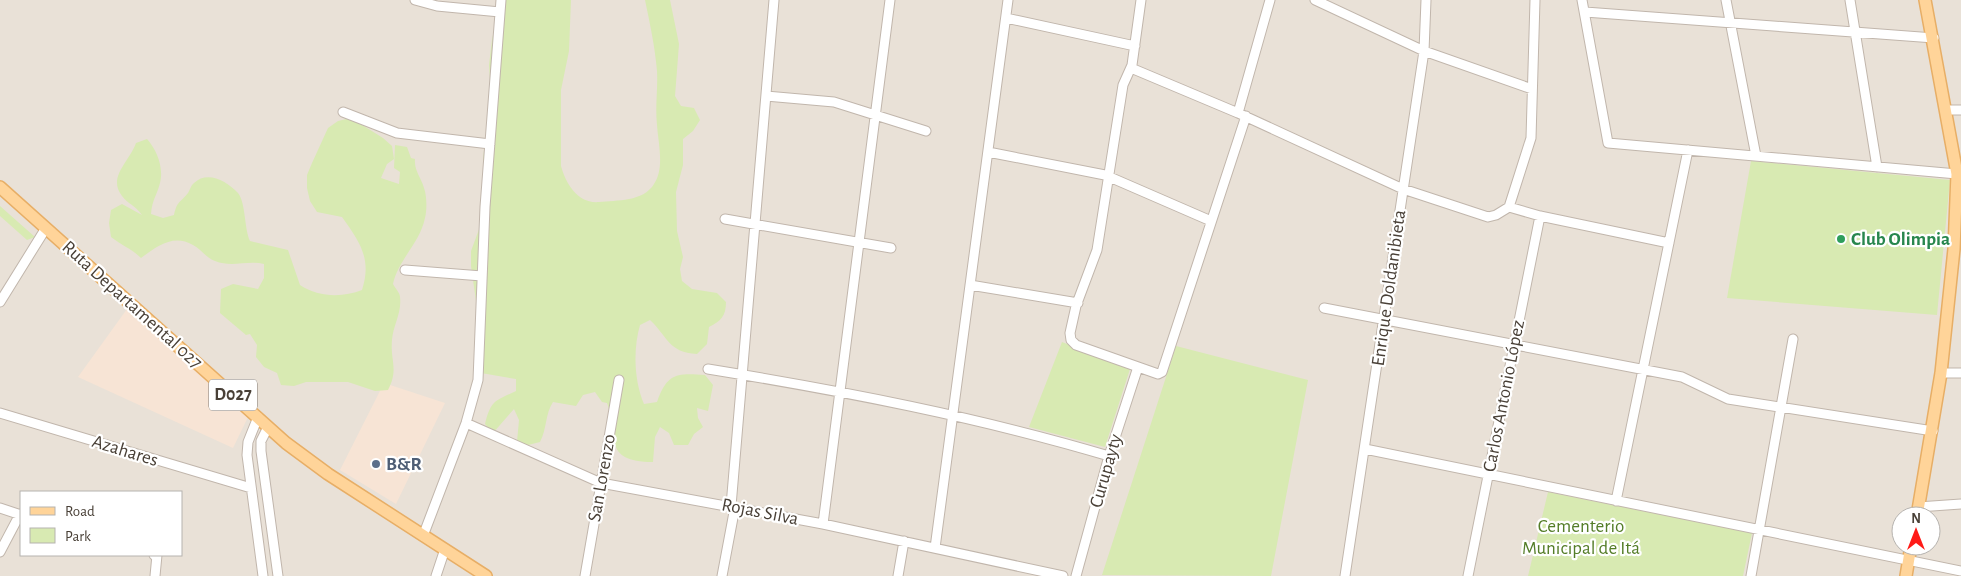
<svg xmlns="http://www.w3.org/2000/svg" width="1961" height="576" font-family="'Alegreya Sans',sans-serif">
  <rect width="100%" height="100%" fill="#f5f0ea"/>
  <path fill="#e9e1d7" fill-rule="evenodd" d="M0 0H1961V576H0ZM21 492H181V555H21ZM1901 516H1931V546H1901Z"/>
  <path fill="#f7e4d5" d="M127 309 248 417 233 448 78 377Z
    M384 383 445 403 396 504 340 470Z"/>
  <path fill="#d8eab2" d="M500 0H571L569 51 561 90V166C566 184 578 204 599 202 617 200 643 202 654 184 665 168 658 142 657 125 655 107 658 89 657 71 655 47 650 24 645 0H670L679 44 675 96 681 106 694 108 700 120 693 131 683 139V165L676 192 677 231 683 257 680 269 682 281 692 289 717 293 726 302C726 316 721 321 709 327L707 344 697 354C668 352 669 338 650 320L640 325C633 349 634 381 644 404L657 402C667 373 677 373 705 375L713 385 708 411 697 408 698 418 703 427 694 434 688 445H674L669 433 660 427 655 437 653 462C601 462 619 435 607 403L602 402 595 392 583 395 576 406 553 402C545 414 547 429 540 442L528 445 517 442 519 420 514 409 493 433 485 424C491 400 495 401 516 391V379L481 373 478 315 471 266V251L491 197 483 162 484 150 493 126 489 65 492 40Z
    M351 118 383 138 392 146 394 159 387 164 381 178 399 184 400 172 394 168 395 145 407 147 411 158 415 159C414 171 421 177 424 188 427 196 427 210 425 218 420 243 398 260 393 284 395 288 400 293 400 297 402 313 393 325 392 340 390 361 399 369 388 390L375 391 348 382H306L294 386 281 385 277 373 264 367 256 357 257 345 250 334 246 335 220 313 221 289 233 284 258 289 264 278V264C247 260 232 268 215 261 206 258 201 249 193 245 173 233 156 247 141 258 132 249 121 245 111 237L109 223 111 210 122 204 142 215C135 205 128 204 122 196 107 177 130 161 136 143L147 139C157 150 164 168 160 183 157 195 152 200 151 214L163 218 174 215C177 201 180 203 188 193 190 190 191 185 194 183 207 170 227 181 238 193 246 203 244 228 250 241L288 250 300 285C318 297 342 298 362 290 372 259 360 242 342 217L317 212 310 201 307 188V175L312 163 328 128 338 121Z
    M1751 161 1950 180 1937 315 1727 298Z
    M0 206 35 237 27 240 0 216Z
    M1062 342 1130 369 1105 447 1029 427Z
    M1176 346 1308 380 1271 576 1102 575Z
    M1548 492 1752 533 1743 576H1528Z"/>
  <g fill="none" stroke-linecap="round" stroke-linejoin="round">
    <defs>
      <path id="minor" d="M415 0 437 6 500 12
        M1141 0 1132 65 1123 85 1097 250 1076 306 1070 333 1071 340 1076 345 1158 374 1162 372 1246 116
        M1315 0 1424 51 1532 89
        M1535 0 1531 138 1509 207 1540 216 1669 243
        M1582 0 1608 143 1957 174
        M1726 0 1756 156
        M1850 0 1877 167
        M1585 12 1934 38
        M1006 18 1135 46
        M1131 68 1238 113 1403 189 1488 217 1496 215 1509 207
        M766 96 834 102 926 131
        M1947 110H1961
        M343 112 397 133 490 144
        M1238 113 1270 0
        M988 152 1105 175 1211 221
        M725 219 891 248
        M405 270 482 276
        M970 285 1078 303
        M0 302 46 228
        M1324 308 1682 377 1728 399 1933 431
        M708 369C843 391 978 417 1109 456
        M1941 373H1961
        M0 413 251 488
        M258 417 248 442 247 455 263 576
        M466 423 601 483 823 524 1063 576
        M268 427 261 441V451L278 576
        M1365 449 1961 571
        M1616 501 1688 150
        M731 506 774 0
        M1918 507 1961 504
        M0 508 21 515
        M823 524 890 0
        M423 536 466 423 478 380 485 207 501 0
        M935 548 1008 0
        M0 552 20 514
        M154 555H157L155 576
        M436 576 445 549
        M585 576 619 380
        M722 576 735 507
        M898 576 904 541
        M1076 576 1109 456 1138 367
        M1345 576 1424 51 1426 0
        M1468 576 1540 216
        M1751 576 1793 339"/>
      <path id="major" d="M0 187 286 443 328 474 486 576
        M1917 516 1941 373 1954 249 1957 174 1925 0
        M1906 576 1911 546"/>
    </defs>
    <use href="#minor" stroke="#c1b6ac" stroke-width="11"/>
    <use href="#major" stroke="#e7ae66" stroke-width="14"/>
    <use href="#minor" stroke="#fff" stroke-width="9"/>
    <use href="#major" stroke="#ffd499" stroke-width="11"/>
  </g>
  <circle fill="#2e9e5b" stroke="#fff" stroke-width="2" cx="1841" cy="239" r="5"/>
  <circle fill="#5c6f8a" stroke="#fff" stroke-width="2" cx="376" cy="464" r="5"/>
  <g text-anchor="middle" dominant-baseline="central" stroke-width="4.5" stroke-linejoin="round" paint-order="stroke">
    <rect fill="#fff" stroke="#807973" stroke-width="1" x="209" y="379.5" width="48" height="31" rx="4"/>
    <g font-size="18" font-weight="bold" fill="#494037">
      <text x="233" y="395">D027</text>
    </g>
    <g font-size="19" font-weight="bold" fill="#27864d" stroke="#fff" text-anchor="start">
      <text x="1851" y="239">Club Olimpia</text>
    </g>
    <g font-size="19" fill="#494037" stroke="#fff">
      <text transform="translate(1389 288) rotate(-82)">Enrique Doldanibieta</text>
      <text transform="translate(132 305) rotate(42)">Ruta Departamental 027</text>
      <text transform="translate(1504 396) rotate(-79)">Carlos Antonio López</text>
      <text transform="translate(125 451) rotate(17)">Azahares</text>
      <text transform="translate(1106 471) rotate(-74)">Curupayty</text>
      <text transform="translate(602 478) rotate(-80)">San Lorenzo</text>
      <text transform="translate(760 512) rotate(11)">Rojas Silva</text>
    </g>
    <g font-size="19" font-weight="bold" fill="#4e5e75" stroke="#fff" text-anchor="start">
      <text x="386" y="464">B&amp;R</text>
    </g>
    <g font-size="19" fill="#547d28" stroke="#fff">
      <text x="1581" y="526">Cementerio<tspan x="1581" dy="22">Municipal de Itá</tspan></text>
    </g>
  </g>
  <rect x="20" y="491" width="162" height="65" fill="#ffffff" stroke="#b6b3af"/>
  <rect x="30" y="507" width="25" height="8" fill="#ffd499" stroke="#b6b3af"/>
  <text x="65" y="516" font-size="15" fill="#494037">Road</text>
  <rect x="30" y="528" width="25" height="15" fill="#d8eab2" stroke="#b6b3af"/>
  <text x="65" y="541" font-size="15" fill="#494037">Park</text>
  <g transform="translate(1916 531)"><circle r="24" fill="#ffffff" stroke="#b6b3af"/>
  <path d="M0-4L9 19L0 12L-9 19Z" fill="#ff1a17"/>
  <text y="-8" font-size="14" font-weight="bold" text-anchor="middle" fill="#494037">N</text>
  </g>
</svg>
